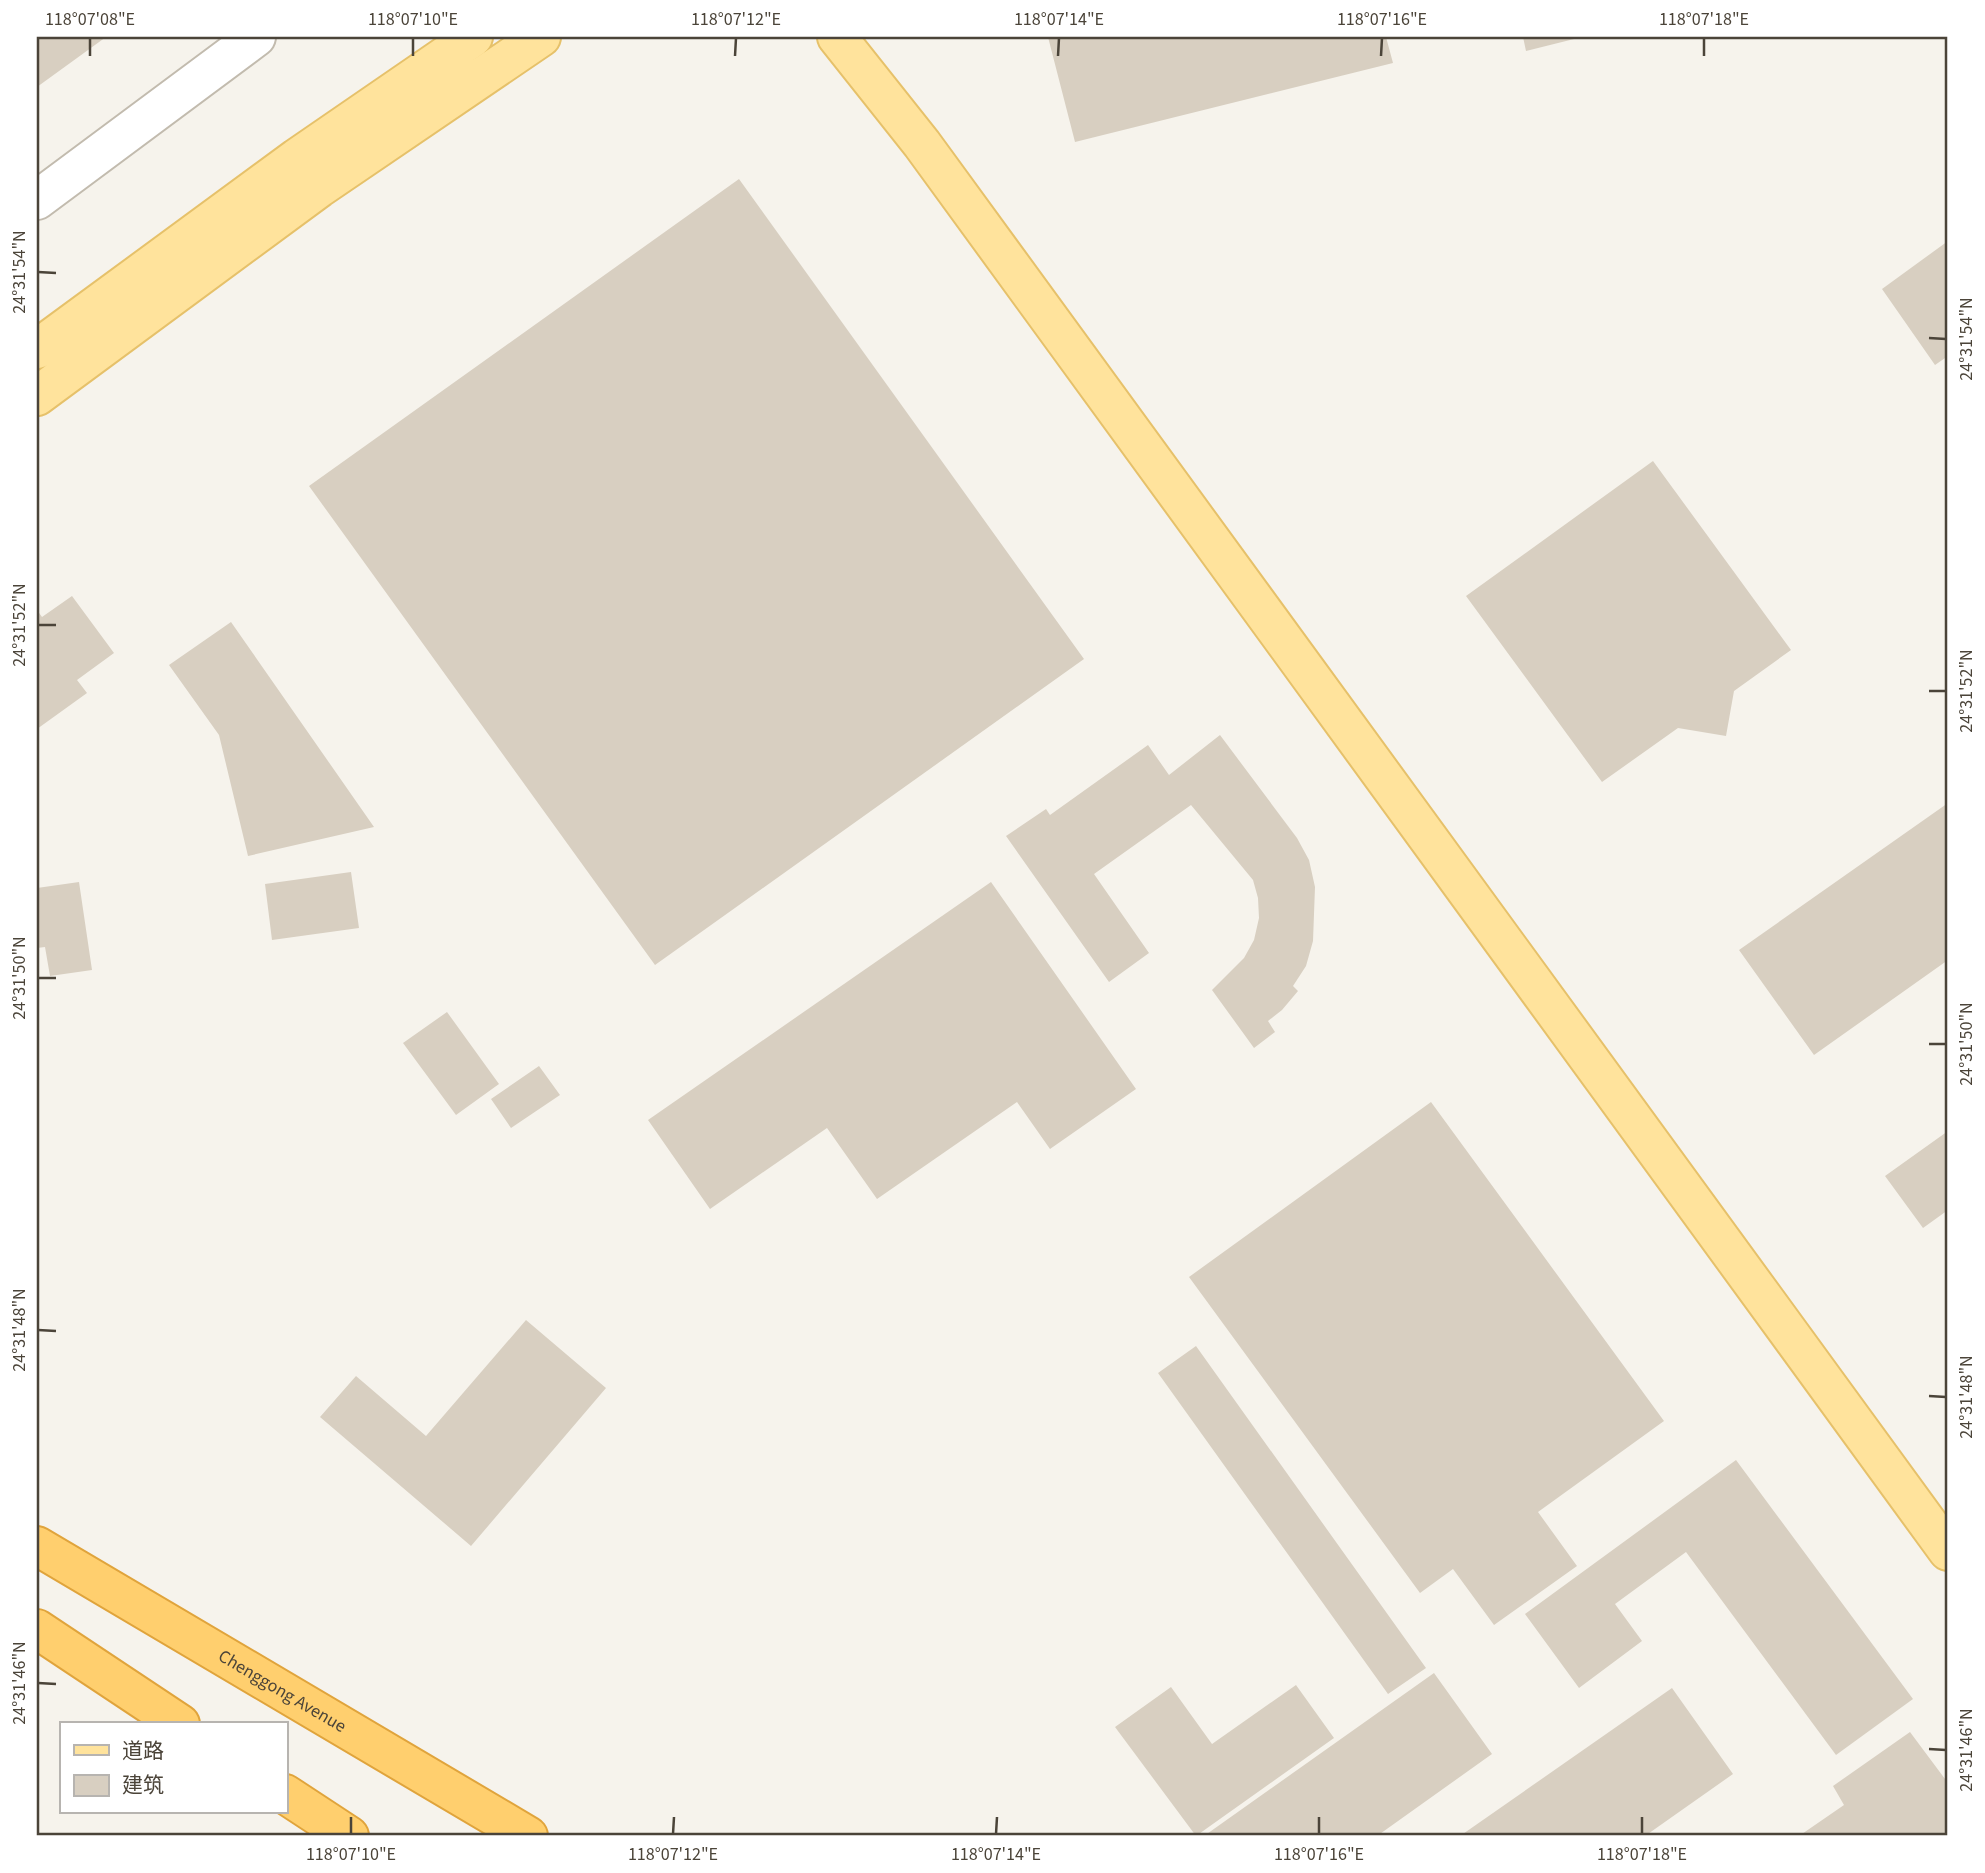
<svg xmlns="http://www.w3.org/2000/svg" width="1985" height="1873" font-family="'Source Sans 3','Noto Sans SC',sans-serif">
  <rect width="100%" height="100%" fill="#f6f3ec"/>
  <path fill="#d8cfc1" d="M37 37H106L37 87Z
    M1048 37H1386L1393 63 1075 142Z
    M1523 37H1578V38L1526 51Z
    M739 179 1084 659 655 965 309 486Z
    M1948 241V356L1935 365 1882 289Z
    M1653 461 1791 650 1734 691 1726 736 1678 728 1602 782 1466 596Z
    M72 596 114 653 77 680 87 693 37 729V610L42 617Z
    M231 622 374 827 248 856 219 735 169 665Z
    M1220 735 1297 838 1309 860 1315 887 1313 941 1306 966 1293 986 1298 991 1282 1010 1268 1021 1275 1032 1254 1048 1212 990 1244 958 1254 940 1259 918 1258 898 1253 880 1191 805 1094 874 1149 953 1109 982 1006 836 1046 809 1050 815 1148 745 1169 775Z
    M1948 803V960L1814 1055 1739 950Z
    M351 872 359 928 272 940 265 884Z
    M79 882 92 970 50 976 45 947 37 948V888Z
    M991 882 1136 1089 1050 1149 1017 1102 877 1199 827 1128 710 1209 648 1120Z
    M447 1012 499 1084 456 1115 403 1043Z
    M539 1066 560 1095 511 1128 491 1099Z
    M1431 1102 1664 1421 1538 1512 1577 1566 1494 1625 1453 1569 1420 1593 1189 1277Z
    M1948 1131V1210L1923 1228 1885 1176Z
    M526 1320 606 1388 471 1546 320 1417 356 1376 426 1436Z
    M1196 1346 1426 1668 1388 1694 1158 1373Z
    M1736 1460 1913 1699 1836 1755 1686 1552 1615 1604 1642 1641 1579 1688 1525 1614Z
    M1434 1673 1492 1754 1377 1836H1204Z
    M1296 1685 1334 1738 1196 1836 1115 1727 1171 1687 1212 1744Z
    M1672 1688 1733 1774 1645 1836H1460Z
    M1910 1732 1948 1783V1836H1799L1844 1805 1833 1786Z"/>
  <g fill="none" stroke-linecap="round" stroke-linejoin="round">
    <defs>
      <path id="minor" d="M37 200 256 37"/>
      <path id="major" d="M837 37 922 144 1948 1551
        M37 349 297 158 473 37
        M37 396 319 188 541 37"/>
      <g id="highway">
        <path id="s1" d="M37 1546 528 1836"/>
        <path d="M37 1629 180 1724"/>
        <path d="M285 1794 349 1836"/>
      </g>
    </defs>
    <use href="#minor" stroke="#c2bbae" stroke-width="42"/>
    <use href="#major" stroke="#e6c16a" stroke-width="42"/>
    <use href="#highway" stroke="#e0a43c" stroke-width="42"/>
    <use href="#minor" stroke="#fff" stroke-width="38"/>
    <use href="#major" stroke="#ffe39c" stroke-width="38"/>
    <use href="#highway" stroke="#ffcf6e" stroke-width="38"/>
  </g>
  <path fill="none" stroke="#4b4439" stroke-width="2.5" d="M90 56V38M413 56V38M735 56 736 38M1058 56 1059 38M1381 56 1382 38M1704 56V38M38 272 56 273M1929 338 1946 339M38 625H56M1929 691H1946M38 978H56M1929 1044H1946M38 1330 56 1331M1929 1396 1946 1397M38 1683 56 1684M1929 1749 1946 1750M351 1834V1817M673 1834 674 1817M996 1834 997 1817M1319 1834V1817M1642 1834V1817"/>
  <g text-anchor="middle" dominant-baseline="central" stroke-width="5" stroke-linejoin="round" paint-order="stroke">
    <g font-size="18" fill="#4b4439" stroke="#fff">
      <text stroke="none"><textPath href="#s1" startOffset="285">Chenggong Avenue</textPath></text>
    </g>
  </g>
  <rect width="1985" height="1873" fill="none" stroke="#ffffff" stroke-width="77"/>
  <rect x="60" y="1722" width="228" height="91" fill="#ffffff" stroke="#b7b4b0" stroke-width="2"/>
  <rect x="74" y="1745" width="35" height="10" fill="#ffe39c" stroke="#b7b4b0" stroke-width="2"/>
  <text x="122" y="1758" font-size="21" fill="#4b4439">道路</text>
  <rect x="74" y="1775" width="35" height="21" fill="#d8cfc1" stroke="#b7b4b0" stroke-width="2"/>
  <text x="122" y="1792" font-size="21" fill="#4b4439">建筑</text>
  <rect x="38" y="38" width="1908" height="1796" fill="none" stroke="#4b4439" stroke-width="2.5"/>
  <g font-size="18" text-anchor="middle" fill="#4b4439">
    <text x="90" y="25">118°07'08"E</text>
    <text x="413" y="25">118°07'10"E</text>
    <text x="736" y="25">118°07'12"E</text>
    <text x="1059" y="25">118°07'14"E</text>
    <text x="1382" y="25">118°07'16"E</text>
    <text x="1704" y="25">118°07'18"E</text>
    <text transform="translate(19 272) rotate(-90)" y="6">24°31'54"N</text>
    <text transform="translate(1966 339) rotate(-90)" y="6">24°31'54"N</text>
    <text transform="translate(19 625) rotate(-90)" y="6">24°31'52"N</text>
    <text transform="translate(1966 691) rotate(-90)" y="6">24°31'52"N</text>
    <text transform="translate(19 978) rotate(-90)" y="6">24°31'50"N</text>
    <text transform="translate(1966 1044) rotate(-90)" y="6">24°31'50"N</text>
    <text transform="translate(19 1330) rotate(-90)" y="6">24°31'48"N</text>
    <text transform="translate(1966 1397) rotate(-90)" y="6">24°31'48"N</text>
    <text transform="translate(19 1683) rotate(-90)" y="6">24°31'46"N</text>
    <text transform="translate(1966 1750) rotate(-90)" y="6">24°31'46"N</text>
    <text x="351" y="1860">118°07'10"E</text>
    <text x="673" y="1860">118°07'12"E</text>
    <text x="996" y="1860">118°07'14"E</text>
    <text x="1319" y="1860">118°07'16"E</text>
    <text x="1642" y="1860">118°07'18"E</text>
  </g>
</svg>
